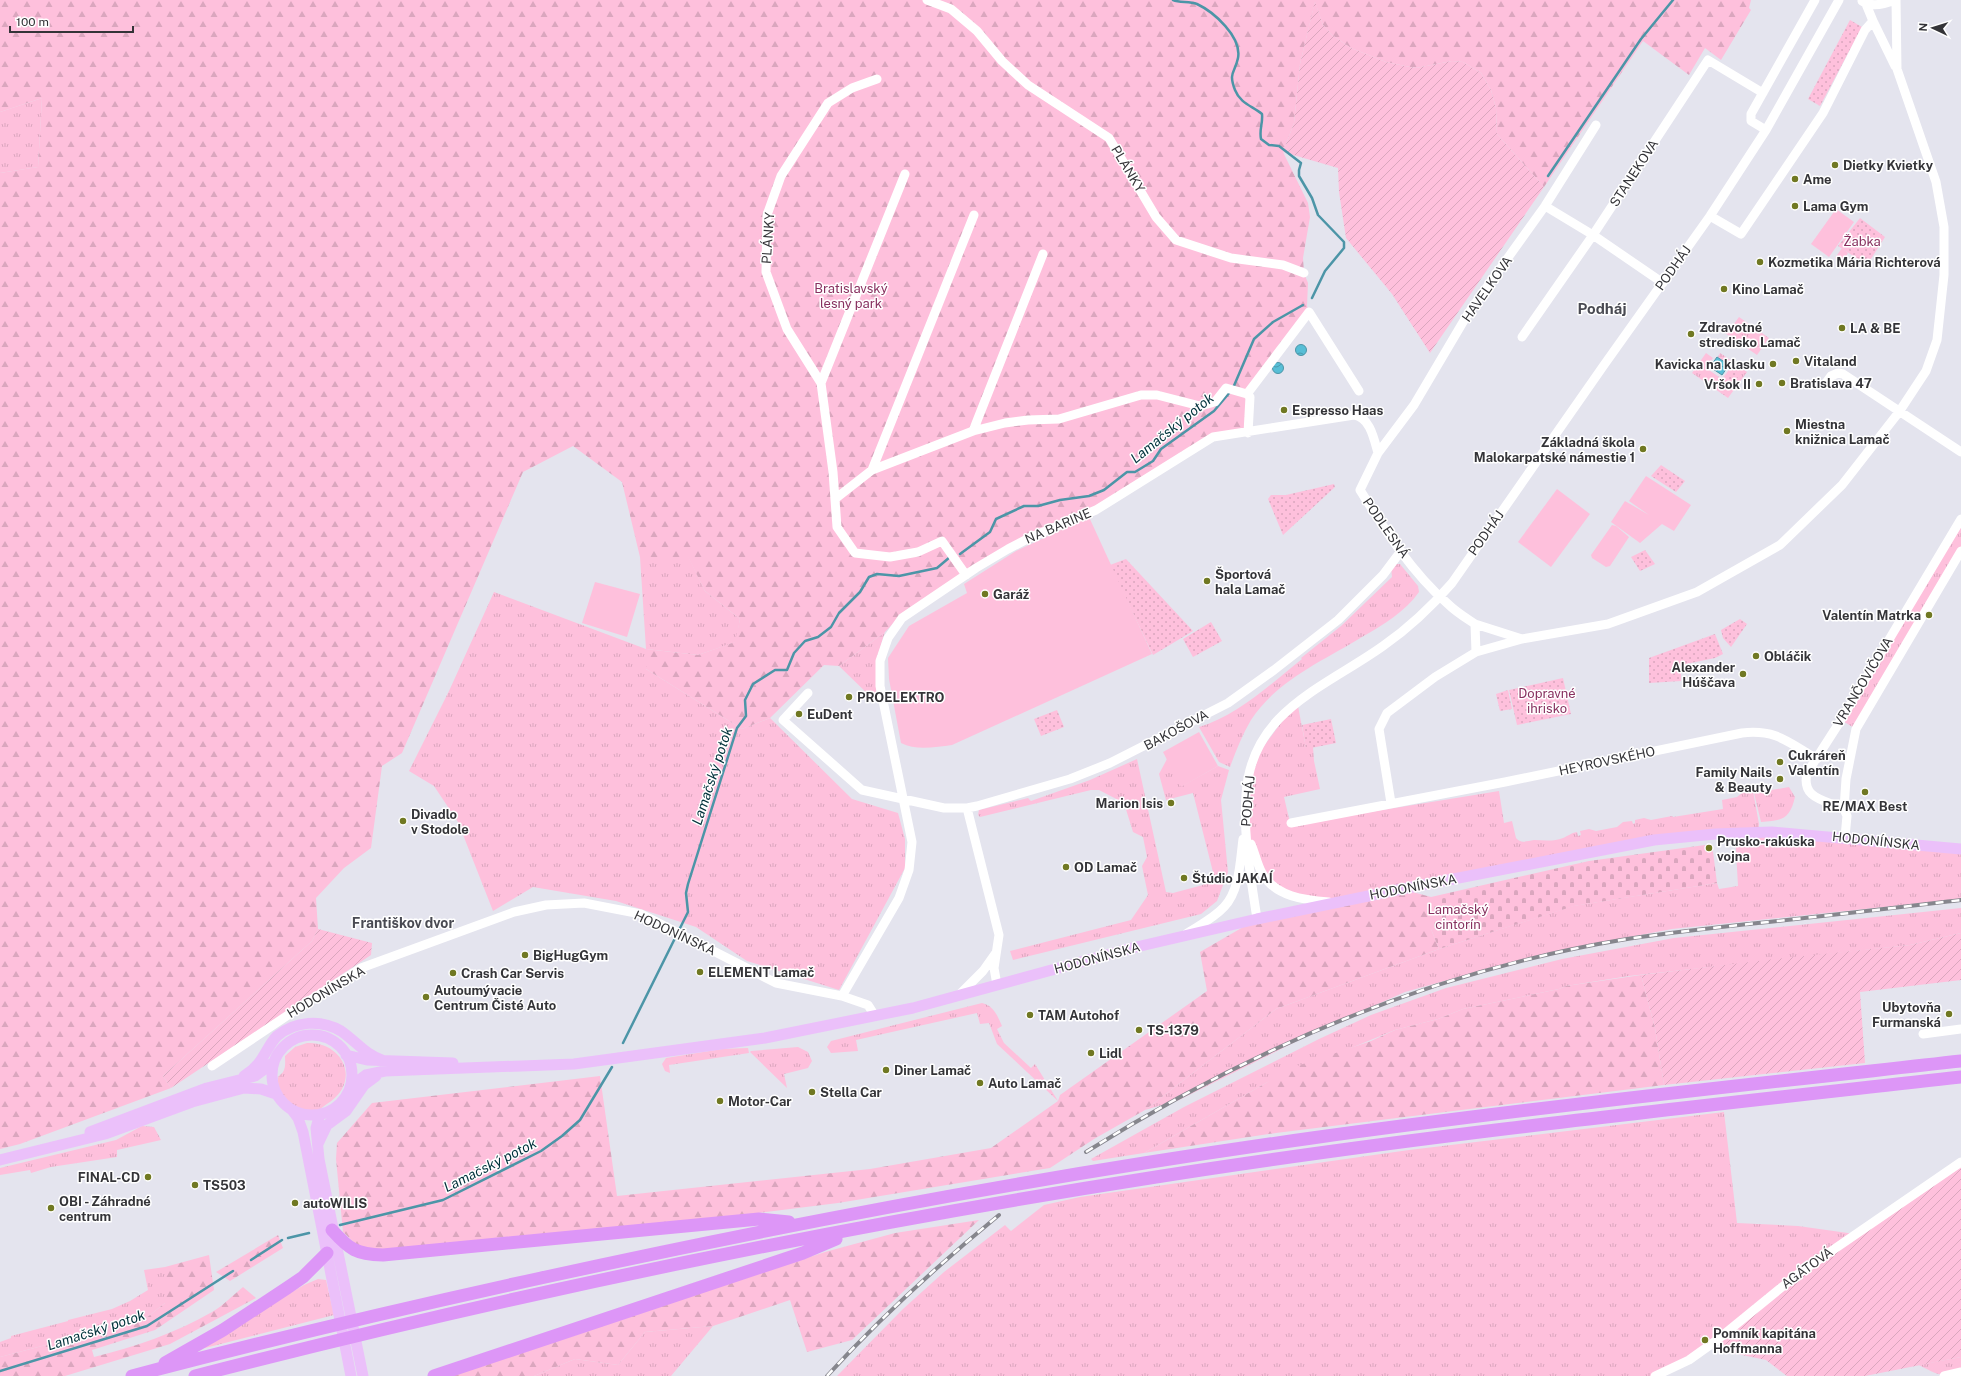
<svg xmlns="http://www.w3.org/2000/svg" width="1961" height="1376" font-family="'Public Sans',sans-serif">
  <defs>
    <pattern id="grass-tufts" width="24" height="20" patternUnits="userSpaceOnUse"><rect width="24" height="20" fill="#fec0dc"/><path d="M3 7l-1-3M5 7V3M7 7l1-3M15 17l-1-3M17 17v-4M19 17l1-3" fill="none" stroke="#daa6be"/></pattern>
    <pattern id="forest-firs" width="22" height="20" patternUnits="userSpaceOnUse"><rect width="22" height="20" fill="#fec0dc"/><path d="M5 1l3.5 6h-7zM16 11l3.5 6h-7z" fill="#daa6be"/></pattern>
    <pattern id="cemetery-stones" width="16" height="16" patternUnits="userSpaceOnUse"><rect width="16" height="16" fill="#fec0dc"/><path d="M2 7V4a2 2 0 0 1 4 0v3zM10 15v-3a2 2 0 0 1 4 0v3z" fill="#daa6be"/></pattern>
    <pattern id="park-dots" width="8" height="8" patternUnits="userSpaceOnUse"><rect width="8" height="8" fill="#fec0dc"/><path d="M2 2h.1M6 6h.1" fill="none" stroke="#daa6be" stroke-width="1.8" stroke-linecap="round"/></pattern>
    <pattern id="garden-furrows" width="10" height="10" patternUnits="userSpaceOnUse"><rect width="10" height="10" fill="#fec0dc"/><path d="M-1 1l2-2M0 10L10 0M9 11l2-2" fill="none" stroke="#daa6be"/></pattern>
    <pattern id="water-waves" width="16" height="10" patternUnits="userSpaceOnUse"><rect width="16" height="10" fill="#57bed6"/><path d="M0 5q4-4 8 0t8 0" fill="none" stroke="#499baf"/></pattern>
  </defs>
  <rect width="100%" height="100%" fill="#e4e4ee"/>
  <path fill="url(#grass-tufts)" d="M42 98 38 167 0 173V112Z
    M1739 317 1769 338 1757 355 1722 331 1723 329 1728 332Z
    M1706 353 1713 358 1706 368 1722 379 1734 363 1747 372 1728 398 1692 373Z
    M1720 353 1732 361 1729 365 1718 357Z
    M1961 519V551L1856 729 1841 720Z
    M688 556 705 591 740 619 736 642 698 655 646 649V669L742 729 770 718 852 799 898 813 905 839V868L839 990 747 961 696 927 616 901 533 887 493 911 458 822 434 786 409 771 449 691 494 592 646 649 640 557Z
    M1396 564H1400L1418 586 1419 592C1405 612 1383 625 1362 637 1323 661 1277 680 1251 720 1242 735 1236 751 1230 767L1219 762 1199 727C1237 716 1272 683 1302 659L1301 658 1341 626 1392 577 1391 567Z
    M885 632C877 654 875 675 877 698L873 699 839 666Z
    M1297 701 1306 748 1313 747 1314 761 1320 789 1284 797 1291 827 1327 819 1499 791 1504 823 1512 821 1516 838C1521 844 1526 841 1534 840 1543 840 1553 842 1563 838 1568 836 1571 833 1577 832L1578 836 1581 835 1580 831 1589 829 1596 831 1617 827 1623 822 1632 821 1633 824 1635 823V820L1644 818 1651 820 1672 816 1673 817 1723 809 1722 800 1737 797 1742 793 1753 791 1759 824 1758 832 1961 849V899L1672 929 1561 950 1512 962 1405 992 1315 1032 1179 1100 1145 1110 1276 1009 1439 949 1573 906 1717 883 1719 889 1738 886 1735 833 1715 834 1402 889 1314 901 1269 883 1245 828 1255 758Z
    M1137 759 1166 892 1173 893 1203 885V883L1215 880 1193 793 1166 800 1159 774 1167 759 1182 786 1218 766 1229 770 1221 800 1228 872 1217 901 1201 914 1013 960 1010 951 1131 920 1148 895 1142 866 1147 857 1143 837 1133 832 1124 803 1099 790H1091L980 817 978 815 979 810 1028 798 1031 801 1090 780Z
    M1789 787 1795 797C1790 819 1782 821 1761 822L1754 793Z
    M1961 908V933L1910 945 1629 976 1566 986 1559 989 1463 1009 1438 1019 1395 1030 1266 1083 1144 1153 1093 1161 1091 1159 1184 1107 1319 1039 1371 1015 1446 988 1562 959 1674 938Z
    M982 1003C994 1006 997 1015 1002 1026L997 1029 1004 1043 1031 1068 1035 1064 1058 1101 997 1044 989 1023 980 1024 977 1013 856 1040 858 1051 831 1053 827 1047 831 1041Z
    M307 1043C332 1041 355 1064 342 1089 336 1100 325 1104 317 1112 299 1112 277 1101 278 1079 278 1075 281 1075 283 1072 286 1067 285 1062 285 1056L295 1047Z
    M798 1047 808 1052 812 1061 808 1068 784 1074 787 1088 750 1052 751 1051Z
    M748 1048 749 1053 669 1065 670 1073 665 1071 662 1064 666 1058 722 1049Z
    M1724 1112 1737 1223 1798 1226 1855 1234 1717 1340 1655 1376H837L903 1309 944 1272 1005 1225 1011 1231 1044 1205 1080 1197 1409 1150Z
    M142 1126 154 1127 161 1140 117 1150V1157L51 1167 31 1173 30 1170 0 1175V1168L116 1140Z
    M165 1267V1303L145 1319 0 1357V1342L11 1338V1336L68 1321V1320L112 1309 130 1301 148 1290 144 1270Z
    M318 1279 326 1280 334 1315 205 1348 203 1344 304 1285Z
    M713 1326 671 1376H534L575 1359 618 1365 645 1332Z
    M1961 1357V1372C1938 1376 1940 1376 1919 1365Z"/>
  <path fill="url(#forest-firs)" d="M0 0H1751L1749 8 1751 10 1721 60 1705 48 1689 75 1643 41 1544 187 1497 134 1496 108 1491 90 1481 73 1463 62 1452 61 1416 68 1405 66 1386 62 1351 48 1332 35 1323 25 1315 2 1300 64 1294 123 1283 152 1308 203 1310 217 1303 258 1304 273 1308 283 1307 306 1309 312 1247 394 1248 433 1213 437 1090 512 1029 533 902 614 885 632 839 666 824 665 770 718 742 729 646 669V649L698 655 735 642 740 619 705 591 688 557H640L622 482 573 446 523 472 402 753 382 766 371 848 344 868 316 898 318 929 312 941 163 1076 171 1088 20 1144 0 1149V173L38 167 42 98 0 112Z
    M1402 889 1431 897V929L1439 949 1276 1009 1145 1110 1094 1139 1050 1168 838 1203 686 1222 384 1250 359 1247 343 1232 336 1159 337 1143 372 1103 600 1076 617 1196 870 1169 991 1148 1058 1101 1060 1095 1207 991 1200 952 1257 919Z
    M1641 975 1655 1028 1664 1085 1276 1133 1144 1153 1294 1067 1371 1041 1395 1030 1438 1019 1463 1009 1559 989 1566 986Z
    M979 1220 852 1340 807 1352 790 1300 713 1326 645 1332 618 1365 575 1359 534 1376H449L825 1252 895 1233Z
    M278 1235 283 1248 230 1281 216 1272Z
    M209 1255 214 1290 155 1330 92 1350 94 1357C134 1347 176 1333 212 1312 223 1306 233 1295 243 1287L256 1298 170 1344 65 1376H0V1357L145 1319 165 1303V1267Z"/>
  <path fill="url(#cemetery-stones)" d="M1712 844 1717 883 1574 906 1439 949 1431 929V897L1589 861Z"/>
  <path fill="url(#park-dots)" d="M1850 20 1862 27 1820 106 1808 99Z
    M1860 218 1885 237 1867 265 1838 246Z
    M1735 370 1740 374 1734 383 1728 379Z
    M1661 465 1685 481 1676 492 1651 476Z
    M1334 484 1335 487 1283 535 1268 499 1271 495H1286Z
    M1645 550 1655 564 1640 571 1631 557Z
    M1126 559 1193 631 1153 655 1110 565Z
    M1740 619 1747 624 1731 647 1723 638 1721 630Z
    M1211 622 1222 641 1193 657 1183 639Z
    M1715 634 1723 654 1715 658 1681 665V681L1649 683V658Z
    M1563 678 1571 714 1517 725 1509 690Z
    M1508 690 1512 709 1500 711 1496 694Z
    M1057 710 1064 727 1041 736 1034 719Z
    M1331 719 1336 743 1306 749 1302 725Z"/>
  <path fill="url(#garden-furrows)" d="M1315 1 1323 25 1332 35 1351 48 1386 62 1405 66 1416 68 1452 61 1463 62 1481 73 1491 90 1496 108 1497 134 1544 187 1430 353 1392 294 1346 238 1339 192 1338 168 1283 152 1294 123 1300 64Z
    M318 929 372 943 371 955 171 1088 163 1076 312 941Z
    M1961 933V980L1860 992 1865 1063 1664 1085 1655 1028 1641 975 1775 959 1910 945Z
    M1961 1162V1357L1865 1376H1787L1766 1360 1723 1351 1717 1340 1798 1273Z"/>
  <path fill="#fec0dc" d="M1836 209 1854 222 1829 257 1811 244Z
    M1842 248 1848 253 1842 263 1835 258Z
    M1646 476 1691 505 1674 531 1662 524 1640 543 1611 522 1625 501 1649 515 1629 501Z
    M1557 489 1590 514 1551 567 1518 542Z
    M1089 517 1152 654 952 745C936 747 916 751 901 743L889 679 888 658 909 626 967 593 964 584 1016 551Z
    M1612 525 1616 526 1629 537 1610 566 1606 567 1592 558 1591 555Z
    M595 582 640 594 627 637 582 623Z
    M1199 732 1218 766 1181 787 1163 752Z"/>
  <path fill="url(#water-waves)" stroke="#4c95a7" d="M1295.5 350a5.5 5.5 0 1 1 11 0a5.5 5.5 0 1 1-11 0Z
    M1717 357 1729 365 1722 375 1710 367Z
    M1272.5 368a5.5 5.5 0 1 1 11 0a5.5 5.5 0 1 1-11 0Z"/>
  <g fill="none" stroke-linecap="round" stroke-linejoin="round">
    <path stroke="#4c95a7" stroke-width="2.5" d="M1173 0C1180 3 1189 1 1197 4 1214 12 1242 37 1238 58 1235 73 1228 72 1235 90 1240 103 1252 106 1262 114 1263 124 1259 129 1261 139L1269 145 1279 146 1301 163 1299 170V176L1312 198 1318 215 1344 242V248L1325 271 1312 298
      M1548 176 1641 39 1673 0
      M1233 388 1254 339 1273 322 1303 305
      M960 554 990 532 996 519 1024 506H1038L1060 500 1089 496 1104 490 1127 472H1135L1153 461 1161 449 1214 411 1230 392
      M623 1043 688 912 686 893 688 884 737 728 746 716 745 700 753 684 775 670H787L794 653 805 641 818 637 831 627 839 613 860 592 869 577 877 574 899 576 937 568 950 557
      M340 1225 443 1200 541 1151 562 1136 580 1120 612 1067
      M288 1238 309 1233
      M251 1260 282 1240
      M0 1371 147 1326 233 1271"/>
    <path stroke="#fff" stroke-width="9" d="M927 0 951 9 977 31 1002 61 1028 85 1109 138 1156 217 1176 240 1231 258 1283 265 1304 273
      M1862 1C1872 8 1885 4 1895 0
      M1866 4 1873 21 1895 66
      M877 79 852 88 828 103 781 176 767 215 766 272 787 329 821 383 833 472 837 527 855 553 890 557 918 552 942 541 966 575
      M1766 130 1751 121V114L1815 0
      M1545 206 1593 235 1663 283
      M1710 216 1741 234 1823 113 1865 30 1873 21
      M1522 337 1593 235 1708 60 1763 93
      M821 383 905 174
      M1825 384 1831 376 1838 373 1843 374 1961 452
      M973 431 1043 254
      M1248 433 1250 397 1247 394 1309 312 1359 391
      M872 470 974 215
      M835 499 872 470 973 431 1005 423 1028 420 1059 419 1141 395H1157L1200 406 1215 402 1226 388 1247 394
      M1475 624 1522 639
      M1476 652 1475 624C1466 618 1456 612 1448 604 1412 573 1385 530 1360 490L1378 453 1414 405 1469 312 1545 206 1596 125
      M808 693 783 720 862 790 944 808H967L977 806 1070 779 1110 763 1228 703 1274 670 1338 620 1383 575 1401 551
      M1391 803 1379 729 1387 713 1435 677 1476 652 1522 639 1608 624 1697 592 1780 545 1842 485 1899 412 1926 371 1937 340 1944 275V227L1936 182 1897 69 1896 0
      M967 808 999 935 994 968 997 985
      M1844 809C1825 800 1801 799 1807 773L1841 720 1961 519
      M1291 823 1505 782 1742 733C1777 729 1789 743 1817 759
      M1845 837 1847 816 1844 809 1846 779 1856 729 1961 551
      M1251 844C1255 853 1257 864 1262 873 1275 897 1305 900 1329 902
      M1257 919C1251 878 1243 837 1246 795 1251 711 1324 688 1383 646 1409 628 1432 606 1452 583L1604 365 1710 216 1766 130 1839 0
      M1186 934C1198 926 1214 918 1224 907 1240 890 1240 861 1243 839
      M959 995 983 971 995 954
      M842 996 899 898 909 870 912 842 880 686V661L888 638 902 618 976 568 1008 549 1031 537 1096 510 1213 437 1354 415C1370 417 1374 439 1378 453
      M1923 1034 1961 1029
      M212 1066 312 999 361 968 514 912 546 905 584 903 641 914 776 983 842 996 868 1005 875 1016
      M1655 1376 1689 1360 1717 1340 1798 1274 1961 1162
      M1944 1376 1961 1372"/>
    <path stroke="#ebc0fa" stroke-width="11" d="M272 1075a40 40 0 1 1 80 0a40 40 0 1 1-80 0Z
      M346 1055 367 1060 453 1063
      M244 1076C249 1073 254 1069 258 1064 265 1056 269 1044 277 1036 295 1021 321 1019 341 1031 357 1042 364 1054 384 1061
      M350 1087 366 1075 385 1071 574 1064 765 1038 913 1008 1132 948 1257 919 1402 889 1654 840 1715 834 1772 832 1961 849
      M292 1110 298 1118 303 1132 351 1376
      M320 1114 316 1128 319 1159 363 1376
      M90 1132 207 1088 255 1076 274 1062
      M318 1144 327 1125 346 1111 364 1085 376 1076
      M0 1160 105 1134 192 1102 244 1088 261 1089 276 1094"/>
    <path stroke="#dd96f7" stroke-width="13" d="M332 1230C350 1250 356 1254 383 1255L759 1219 789 1222
      M165 1363 223 1330 287 1288 303 1277 327 1253
      M132 1376C268 1340 404 1308 541 1278 796 1222 1053 1174 1312 1138 1528 1108 1745 1085 1961 1061
      M195 1376C510 1295 835 1227 1156 1177 1423 1135 1693 1107 1961 1077
      M434 1376 803 1253 836 1239"/>
    <defs>
      <path id="rail" d="M1086 1152C1249 1050 1429 972 1621 940 1666 933 1713 928 1758 923 1826 916 1893 908 1961 900
        M827 1376C880 1318 938 1265 999 1215"/>
    </defs>
    <use href="#rail" stroke="#86868d" stroke-width="4"/>
    <use href="#rail" stroke="#fff" stroke-width="2.5" stroke-dasharray="8" stroke-linecap="butt"/>
  </g>
  <g fill="#707822" stroke="#fff" stroke-width="1.5">
    <circle cx="1835" cy="165" r="4"/>
    <circle cx="1795" cy="179" r="4"/>
    <circle cx="1795" cy="206" r="4"/>
    <circle cx="1760" cy="262" r="4"/>
    <circle cx="1724" cy="289" r="4"/>
    <circle cx="1842" cy="328" r="4"/>
    <circle cx="1691" cy="334" r="4"/>
    <circle cx="1796" cy="361" r="4"/>
    <circle cx="1773" cy="364" r="4"/>
    <circle cx="1782" cy="383" r="4"/>
    <circle cx="1759" cy="384" r="4"/>
    <circle cx="1284" cy="410" r="4"/>
    <circle cx="1787" cy="431" r="4"/>
    <circle cx="1643" cy="449" r="4"/>
    <circle cx="1207" cy="581" r="4"/>
    <circle cx="985" cy="594" r="4"/>
    <circle cx="1929" cy="615" r="4"/>
    <circle cx="1756" cy="656" r="4"/>
    <circle cx="1743" cy="674" r="4"/>
    <circle cx="849" cy="697" r="4"/>
    <circle cx="799" cy="714" r="4"/>
    <circle cx="1780" cy="762" r="4"/>
    <circle cx="1780" cy="779" r="4"/>
    <circle cx="1865" cy="792" r="4"/>
    <circle cx="1171" cy="803" r="4"/>
    <circle cx="403" cy="821" r="4"/>
    <circle cx="1709" cy="848" r="4"/>
    <circle cx="1066" cy="867" r="4"/>
    <circle cx="1184" cy="878" r="4"/>
    <circle cx="525" cy="955" r="4"/>
    <circle cx="700" cy="972" r="4"/>
    <circle cx="453" cy="973" r="4"/>
    <circle cx="426" cy="997" r="4"/>
    <circle cx="1949" cy="1014" r="4"/>
    <circle cx="1030" cy="1015" r="4"/>
    <circle cx="1139" cy="1030" r="4"/>
    <circle cx="1091" cy="1053" r="4"/>
    <circle cx="886" cy="1070" r="4"/>
    <circle cx="980" cy="1083" r="4"/>
    <circle cx="812" cy="1092" r="4"/>
    <circle cx="720" cy="1101" r="4"/>
    <circle cx="148" cy="1177" r="4"/>
    <circle cx="195" cy="1185" r="4"/>
    <circle cx="295" cy="1203" r="4"/>
    <circle cx="51" cy="1208" r="4"/>
    <circle cx="1705" cy="1340" r="4"/>
  </g>
  <g text-anchor="middle" dominant-baseline="central" stroke-width="3" stroke-linejoin="round" paint-order="stroke">
    <g font-size="13" font-weight="bold" fill="#343438" stroke="#fff" text-anchor="start">
      <text x="1843" y="165">Dietky Kvietky</text>
      <text x="1803" y="179">Ame</text>
      <text x="1803" y="206">Lama Gym</text>
      <text x="1768" y="262">Kozmetika Mária Richterová</text>
      <text x="1732" y="289">Kino Lamač</text>
      <text x="1699" y="327">Zdravotné<tspan x="1699" dy="15">stredisko Lamač</tspan></text>
      <text x="1850" y="328">LA &amp; BE</text>
      <text x="1804" y="361">Vitaland</text>
      <text x="1765" y="364" text-anchor="end">Kavicka na klasku</text>
      <text x="1790" y="383">Bratislava 47</text>
      <text x="1751" y="384" text-anchor="end">Vršok II</text>
      <text x="1292" y="410">Espresso Haas</text>
      <text x="1795" y="424">Miestna<tspan x="1795" dy="15">knižnica Lamač</tspan></text>
      <text x="1635" y="442" text-anchor="end">Základná škola<tspan x="1635" dy="15">Malokarpatské námestie 1</tspan></text>
      <text x="1215" y="574">Športová<tspan x="1215" dy="15">hala Lamač</tspan></text>
      <text x="993" y="594">Garáž</text>
      <text x="1921" y="615" text-anchor="end">Valentín Matrka</text>
      <text x="1764" y="656">Obláčik</text>
      <text x="1735" y="667" text-anchor="end">Alexander<tspan x="1735" dy="15">Húščava</tspan></text>
      <text x="857" y="697">PROELEKTRO</text>
      <text x="807" y="714">EuDent</text>
      <text x="1788" y="755">Cukráreň<tspan x="1788" dy="15">Valentín</tspan></text>
      <text x="1772" y="772" text-anchor="end">Family Nails<tspan x="1772" dy="15">&amp; Beauty</tspan></text>
      <text x="1163" y="803" text-anchor="end">Marion Isis</text>
      <text x="1865" y="806" text-anchor="middle">RE/MAX Best</text>
      <text x="411" y="814">Divadlo<tspan x="411" dy="15">v Stodole</tspan></text>
      <text x="1717" y="841">Prusko-rakúska<tspan x="1717" dy="15">vojna</tspan></text>
      <text x="1074" y="867">OD Lamač</text>
      <text x="1192" y="878">Štúdio JAKAÍ</text>
      <text x="533" y="955">BigHugGym</text>
      <text x="708" y="972">ELEMENT Lamač</text>
      <text x="461" y="973">Crash Car Servis</text>
      <text x="434" y="990">Autoumývacie<tspan x="434" dy="15">Centrum Čisté Auto</tspan></text>
      <text x="1941" y="1007" text-anchor="end">Ubytovňa<tspan x="1941" dy="15">Furmanská</tspan></text>
      <text x="1038" y="1015">TAM Autohof</text>
      <text x="1147" y="1030">TS-1379</text>
      <text x="1099" y="1053">Lidl</text>
      <text x="894" y="1070">Diner Lamač</text>
      <text x="988" y="1083">Auto Lamač</text>
      <text x="820" y="1092">Stella Car</text>
      <text x="728" y="1101">Motor-Car</text>
      <text x="140" y="1177" text-anchor="end">FINAL-CD</text>
      <text x="203" y="1185">TS503</text>
      <text x="59" y="1201">OBI - Záhradné<tspan x="59" dy="15">centrum</tspan></text>
      <text x="303" y="1203">autoWILIS</text>
      <text x="1713" y="1333">Pomník kapitána<tspan x="1713" dy="15">Hoffmanna</tspan></text>
    </g>
    <g font-size="13" fill="#343438" stroke="#fff">
      <text transform="translate(1128 169) rotate(59)">PLÁNKY</text>
      <text transform="translate(1634 173) rotate(-57)">STANEKOVA</text>
      <text transform="translate(768 238) rotate(-86)">PLÁNKY</text>
      <text transform="translate(1673 268) rotate(-55)">PODHÁJ</text>
      <text transform="translate(1487 289) rotate(-55)">HAVELKOVA</text>
      <text transform="translate(1058 526) rotate(-23)">NA BARINE</text>
      <text transform="translate(1386 528) rotate(55)">PODLESNÁ</text>
      <text transform="translate(1486 533) rotate(-55)">PODHÁJ</text>
      <text transform="translate(1863 682) rotate(-59)">VRANČOVIČOVA</text>
      <text transform="translate(1176 730) rotate(-28)">BAKOŠOVA</text>
      <text transform="translate(1607 761) rotate(-12)">HEYROVSKÉHO</text>
      <text transform="translate(1248 801) rotate(-85)">PODHÁJ</text>
      <text transform="translate(1876 841) rotate(6)">HODONÍNSKA</text>
      <text transform="translate(1413 887) rotate(-11)">HODONÍNSKA</text>
      <text transform="translate(675 933) rotate(25)">HODONÍNSKA</text>
      <text transform="translate(1097 958) rotate(-15)">HODONÍNSKA</text>
      <text transform="translate(326 992) rotate(-31)">HODONÍNSKA</text>
      <text transform="translate(1807 1268) rotate(-36)">AGÁTOVÁ</text>
    </g>
    <g font-size="13" fill="#883160" stroke="#fff">
      <text x="1862" y="241">Žabka</text>
      <text x="851" y="288">Bratislavský<tspan x="851" dy="15">lesný park</tspan></text>
      <text x="1547" y="693">Dopravné<tspan x="1547" dy="15">ihrisko</tspan></text>
      <text x="1458" y="909">Lamačský<tspan x="1458" dy="15">cintorín</tspan></text>
    </g>
    <g font-size="14" font-style="italic" fill="#00313b" stroke="#fff">
      <text transform="translate(1172 428) rotate(-39)">Lamačský potok</text>
      <text transform="translate(712 776) rotate(-72)">Lamačský potok</text>
      <text transform="translate(490 1165) rotate(-27)">Lamačský potok</text>
      <text transform="translate(96 1330) rotate(-18)">Lamačský potok</text>
    </g>
    <g font-size="14" font-weight="bold" fill="#494a52" stroke="#fff">
      <text x="403" y="923">Františkov dvor</text>
    </g>
    <g font-size="15" font-weight="bold" fill="#494a52" stroke="#fff">
      <text x="1602" y="308">Podháj</text>
    </g>
  </g>
  <g transform="translate(1933 28) rotate(274)" stroke="#ffffff" stroke-width="3" paint-order="stroke">
  <path d="M0-3L7 15L0 10L-7 15Z" fill="#343438"/>
  <text y="-6" font-size="11" font-weight="bold" text-anchor="middle" fill="#343438">N</text>
  </g>
  <path d="M10 26v6h123v-6" fill="none" stroke="#343438" stroke-width="2"/>
  <text x="16" y="26" font-size="12" fill="#343438" stroke="#ffffff" stroke-width="3" paint-order="stroke">100 m</text>
</svg>
